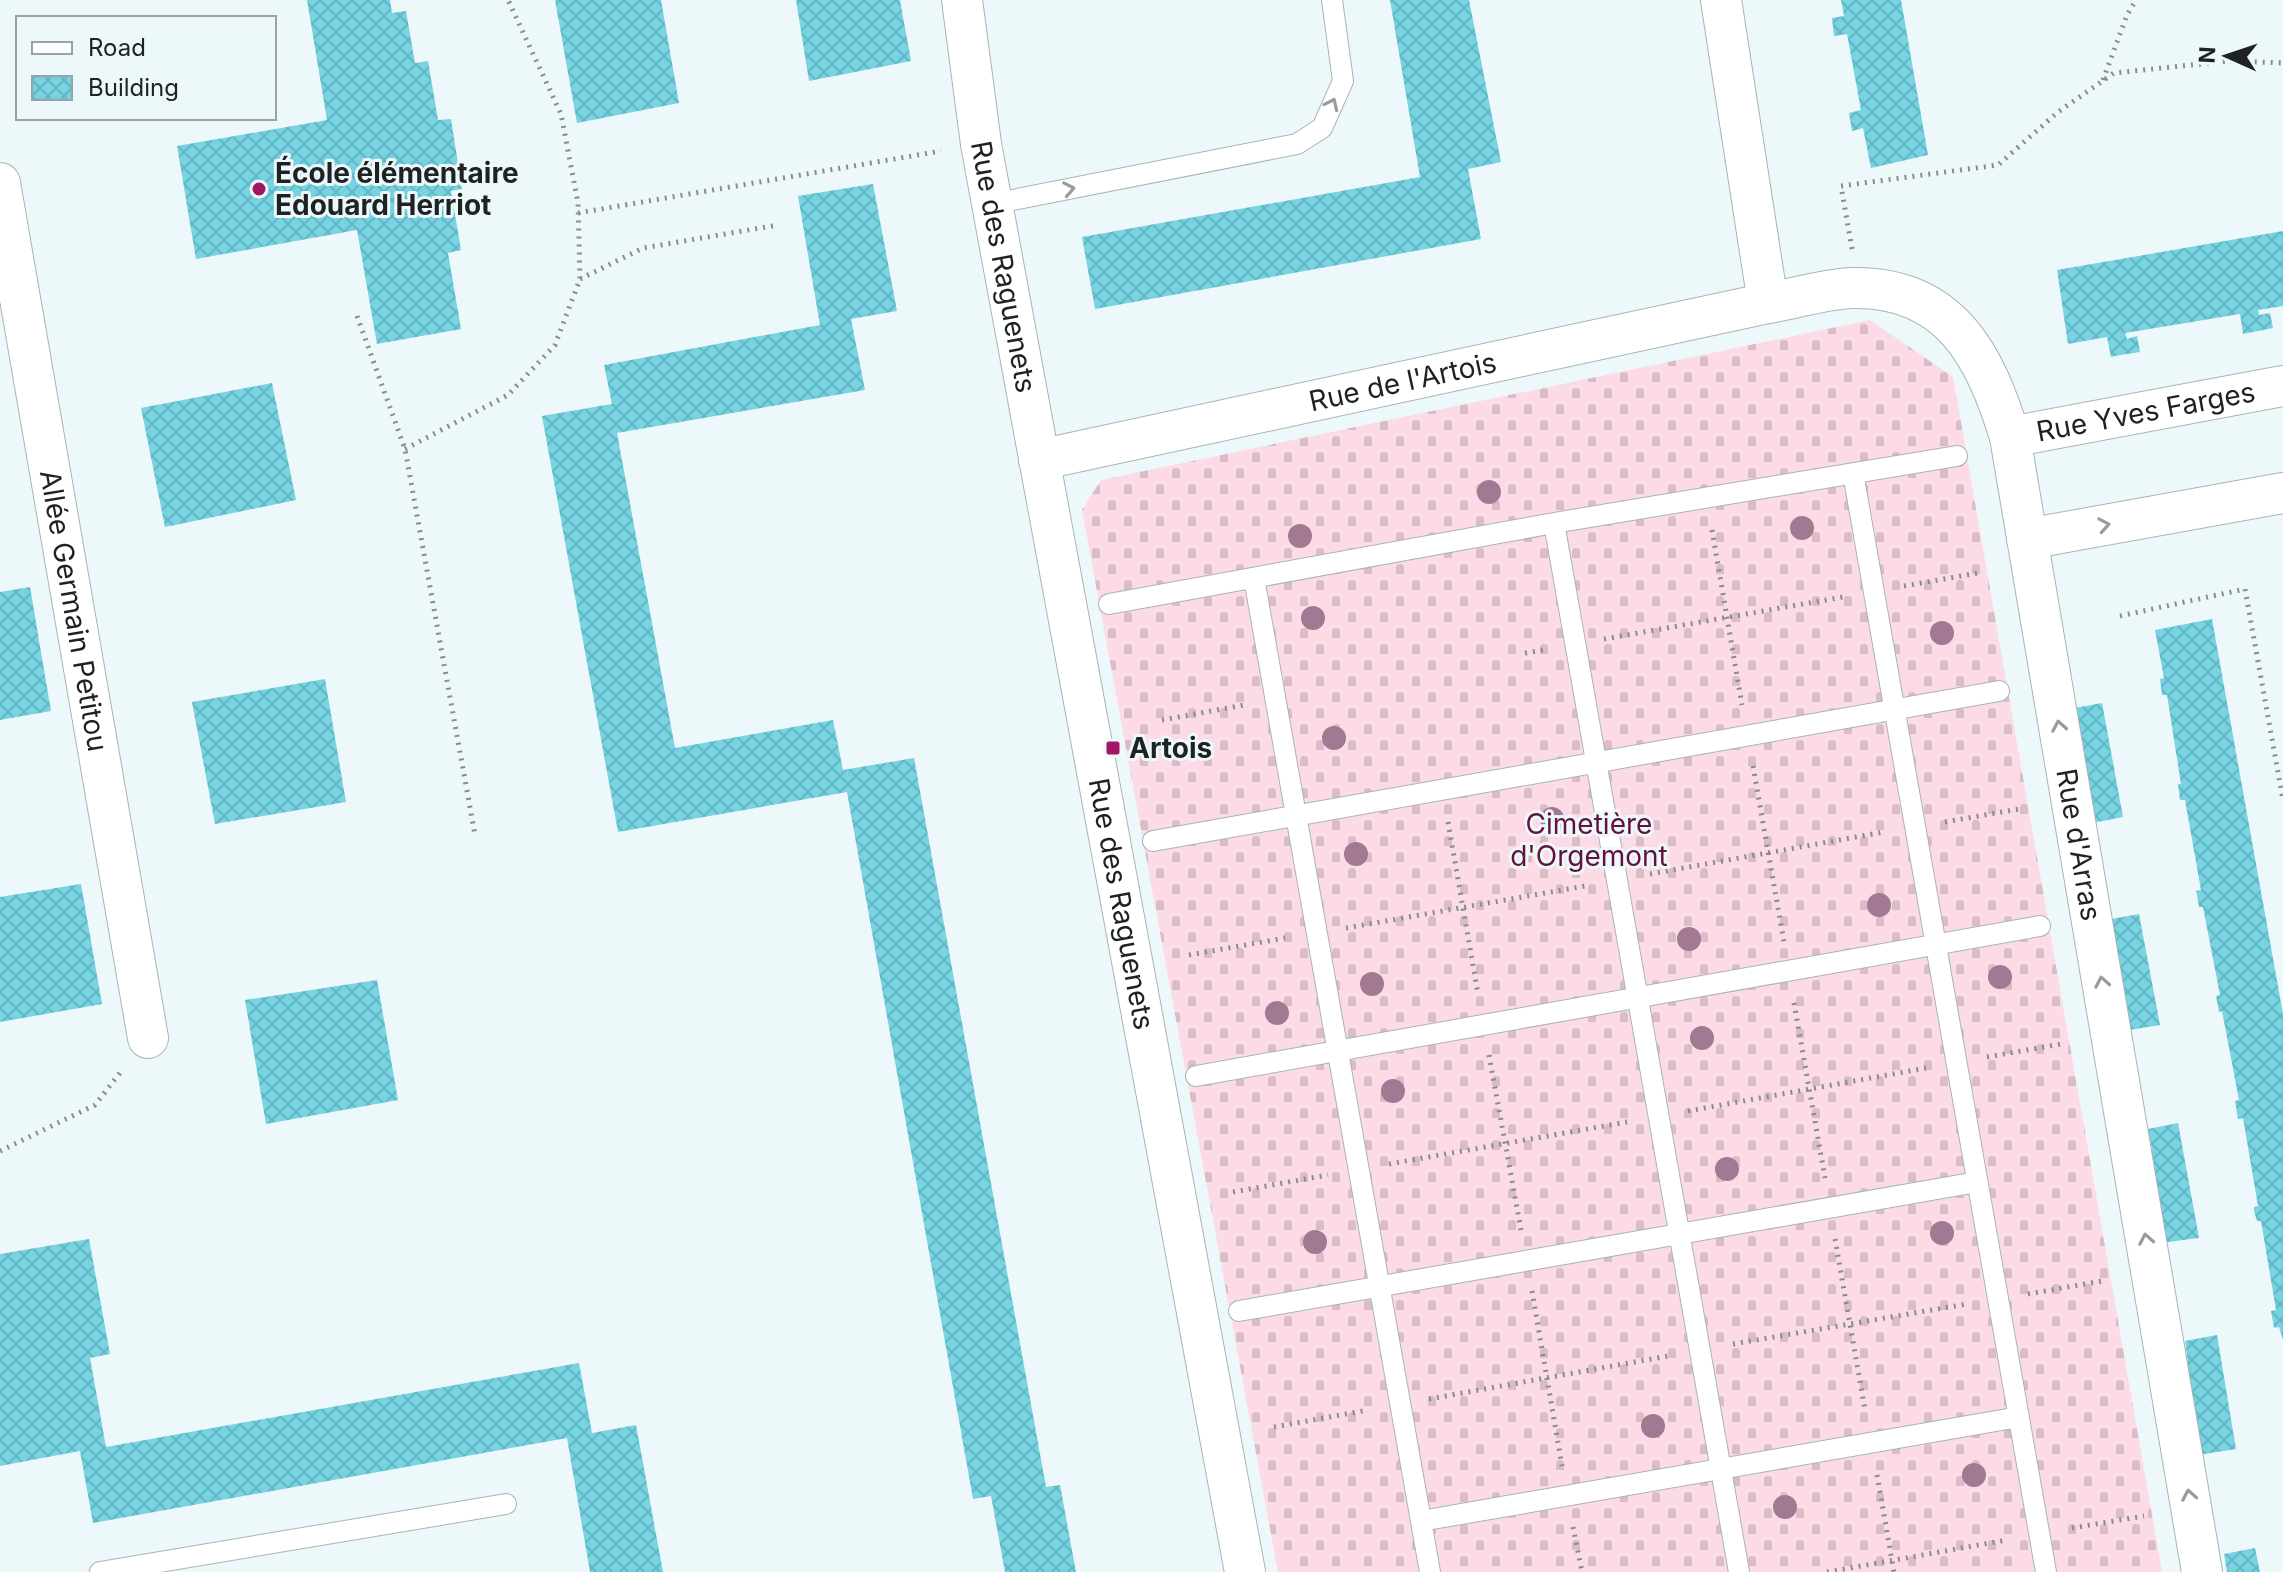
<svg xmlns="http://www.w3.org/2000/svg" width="2283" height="1572" font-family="Inter,sans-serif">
  <defs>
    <pattern id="cemetery-stones" width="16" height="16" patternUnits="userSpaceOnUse" patternTransform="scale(2)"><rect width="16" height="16" fill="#fcdbe7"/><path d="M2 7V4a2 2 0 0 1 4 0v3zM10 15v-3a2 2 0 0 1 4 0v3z" fill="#d8bcc6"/></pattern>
    <pattern id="building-cross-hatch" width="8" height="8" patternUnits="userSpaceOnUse" patternTransform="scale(2)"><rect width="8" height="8" fill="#76d3e3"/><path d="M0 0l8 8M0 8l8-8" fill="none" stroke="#66b5c2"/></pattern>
  </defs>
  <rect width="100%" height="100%" fill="#ecf8fa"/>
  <path fill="url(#cemetery-stones)" d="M1870 320 1953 377 2162 1572H1278L1082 510 1101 480Z"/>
  <path fill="url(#building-cross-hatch)" d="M307 0H390L392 13 406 11 415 63 428 61 438 120 451 119 462 189 451 191 461 250 448 253 461 329 377 344 357 230 196 259 177 146 327 120Z
    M555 0H661L679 103 577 123Z
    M796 0H900L911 61 809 81Z
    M1390 0H1469L1501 162 1468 169 1481 239 1095 309 1082 237 1420 177Z
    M1841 0H1901L1928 155 1871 168 1863 128 1852 131 1849 113 1861 110 1847 34 1834 36 1832 18 1844 16Z
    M873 184 897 311 851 319 865 390 617 433 675 748 833 720 843 770 914 758 1046 1487 1060 1485 1076 1572H1005L991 1496 973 1499 847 792 618 832 542 416 612 404 604 365 820 325 798 196Z
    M2283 231V306L2258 310 2259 315 2270 313 2273 328 2243 334 2240 314 2125 333 2127 339 2137 336 2140 352 2120 355 2111 357 2107 337 2068 344 2057 270Z
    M272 383 296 500 165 527 141 408Z
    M30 587 51 711 0 720V592Z
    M2212 619 2283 1014V1340L2279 1327 2274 1328 2271 1311 2276 1310 2261 1221H2257L2254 1211V1207L2258 1206 2243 1118 2238 1119 2235 1101 2239 1100 2222 1011 2219 1012 2216 996 2220 995 2203 907H2199L2197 895 2196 891 2201 890 2185 800H2180L2178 784H2181L2167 695H2162L2160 679 2164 678 2155 630Z
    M325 679 346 802 215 824 192 702Z
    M2102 703 2123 817 2092 823 2075 708Z
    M81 884 102 1004 0 1022V897Z
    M2139 914 2160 1025 2123 1031 2112 919Z
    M377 980 398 1100 266 1124 245 1000Z
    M2178 1123 2199 1238 2160 1243 2144 1151 2152 1149 2148 1129Z
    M89 1239 110 1354 90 1358 106 1447 579 1363 592 1433 636 1425 663 1572H590L567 1438 93 1523 80 1451 0 1466V1254Z
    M2217 1335 2236 1449 2198 1455 2181 1364 2188 1363 2185 1341Z
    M2255 1548 2260 1572H2227L2224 1554Z"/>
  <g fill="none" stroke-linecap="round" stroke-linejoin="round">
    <defs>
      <path id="service" d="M992 204 1297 144 1322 128 1343 81 1332 0
        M1853 473 2046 1572
        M1554 523 1739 1572
        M1254 578 1430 1572
        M1109 604 1554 523 1957 456
        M1153 841 1999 691
        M1196 1076 2040 926
        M1239 1311 1977 1182
        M1421 1521 2019 1417
        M100 1572 506 1504"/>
      <g id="minor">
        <path id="s1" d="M962 0 981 144 1245 1572"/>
        <path d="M1721 0 1768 303"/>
        <path id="s2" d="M0 183 148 1038"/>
        <path id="s3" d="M2010 437 2283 386"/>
        <path id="s4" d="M1039 460 1768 303C1794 299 1824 289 1852 288 1950 286 1985 355 2010 437L2202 1572"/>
        <path d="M2027 539 2283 493"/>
      </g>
    </defs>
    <use href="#service" stroke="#a9b4b6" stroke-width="22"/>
    <use href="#minor" stroke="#a9b4b6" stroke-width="42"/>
    <path stroke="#858d8f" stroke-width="5" stroke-dasharray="2 6" stroke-linecap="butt" d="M2103 80 2127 15 2136 0
      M578 213 941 151
      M1852 249 1841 186 1998 165 2058 112 2114 73 2229 61 2283 63
      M580 279 643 248 778 225
      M357 316 405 449 475 835
      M405 449 508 395 555 345 580 279 578 203 561 114 508 0
      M1712 530 1742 705
      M1904 586 1978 573
      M2120 616 2245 589 2283 800
      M1604 639 1843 597
      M1525 653 1543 650
      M1162 720 1244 705
      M1753 766 1784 942
      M1448 822 1478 994
      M1945 822 2019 809
      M1650 874 1884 832
      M1346 928 1585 886
      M1189 955 1285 938
      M1794 1003 1825 1178
      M1489 1055 1521 1230
      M1987 1057 2061 1044
      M1688 1111 1926 1068
      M0 1151 95 1105 123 1069
      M1389 1164 1627 1122
      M1233 1192 1328 1175
      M1835 1239 1865 1410
      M1532 1291 1562 1466
      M2028 1294 2102 1281
      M1733 1344 1967 1304
      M1429 1399 1668 1356
      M1274 1427 1368 1410
      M1877 1475 1894 1572
      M1573 1527 1582 1572
      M2072 1528 2144 1516
      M1827 1572 2007 1540"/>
    <use href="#service" stroke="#fff" stroke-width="20"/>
    <use href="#minor" stroke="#fff" stroke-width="40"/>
  </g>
  <g fill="#a17992">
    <circle cx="1489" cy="492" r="12"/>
    <circle cx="1802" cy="528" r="12"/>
    <circle cx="1300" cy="536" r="12"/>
    <circle cx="1313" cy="618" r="12"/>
    <circle cx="1942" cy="633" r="12"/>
    <circle cx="1334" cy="738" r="12"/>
    <circle cx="1552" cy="819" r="12"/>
    <circle cx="1356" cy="854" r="12"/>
    <circle cx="1879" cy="905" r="12"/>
    <circle cx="1689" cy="939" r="12"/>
    <circle cx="2000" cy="977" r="12"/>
    <circle cx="1372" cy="984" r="12"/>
    <circle cx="1277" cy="1013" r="12"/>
    <circle cx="1702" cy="1038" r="12"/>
    <circle cx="1393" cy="1091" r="12"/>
    <circle cx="1727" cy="1169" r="12"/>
    <circle cx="1942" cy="1233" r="12"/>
    <circle cx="1315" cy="1242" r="12"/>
    <circle cx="1653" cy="1426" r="12"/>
    <circle cx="1974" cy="1475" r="12"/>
    <circle cx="1785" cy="1507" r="12"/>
  </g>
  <defs><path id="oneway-chevron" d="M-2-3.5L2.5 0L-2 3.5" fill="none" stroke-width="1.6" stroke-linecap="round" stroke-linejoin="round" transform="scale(2)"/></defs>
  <g stroke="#9a9c9c">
    <use href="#oneway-chevron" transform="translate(1332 104) rotate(-65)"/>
    <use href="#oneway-chevron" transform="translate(1069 189) rotate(-11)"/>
    <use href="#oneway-chevron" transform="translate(2104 525) rotate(-10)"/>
    <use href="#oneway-chevron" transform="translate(2059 726) rotate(-100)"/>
    <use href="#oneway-chevron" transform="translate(2102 982) rotate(-100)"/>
    <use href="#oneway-chevron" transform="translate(2146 1239) rotate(-100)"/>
    <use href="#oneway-chevron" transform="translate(2189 1495) rotate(-100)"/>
  </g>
  <g fill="#a11762" stroke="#ecf8fa" stroke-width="3">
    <circle cx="259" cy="189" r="8"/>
    <rect x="1105" y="740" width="16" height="16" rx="4"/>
  </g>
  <g text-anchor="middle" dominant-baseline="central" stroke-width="6" stroke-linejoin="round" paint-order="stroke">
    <g font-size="28" font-weight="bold" fill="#1e2223" stroke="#ecf8fa" text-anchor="start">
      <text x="275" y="173">École élémentaire<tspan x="275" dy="32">Edouard Herriot</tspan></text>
      <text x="1129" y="748">Artois</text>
    </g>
    <g font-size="28" fill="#1e2223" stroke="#ecf8fa">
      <text stroke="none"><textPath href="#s1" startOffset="270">Rue des Raguenets</textPath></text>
      <text stroke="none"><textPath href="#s4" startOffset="372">Rue de l'Artois</textPath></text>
      <text stroke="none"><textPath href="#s3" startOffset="138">Rue Yves Farges</textPath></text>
      <text stroke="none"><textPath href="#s2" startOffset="434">Allée Germain Petitou</textPath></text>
      <text stroke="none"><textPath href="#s4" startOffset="1482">Rue d'Arras</textPath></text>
      <text stroke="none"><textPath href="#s1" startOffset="918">Rue des Raguenets</textPath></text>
    </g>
    <g font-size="28" fill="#63113c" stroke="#ecf8fa">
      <text x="1589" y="824">Cimetière<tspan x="1589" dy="32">d'Orgemont</tspan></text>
    </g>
  </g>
  <rect x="16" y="16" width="260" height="104" fill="#ecf8fa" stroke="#9aa2a4" stroke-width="2"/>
  <rect x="32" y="42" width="40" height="12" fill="#ffffff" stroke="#9aa2a4" stroke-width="2"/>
  <text x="88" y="56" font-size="24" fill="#1e2223">Road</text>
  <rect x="32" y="76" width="40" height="24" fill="url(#building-cross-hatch)" stroke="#9aa2a4" stroke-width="2"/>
  <text x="88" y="96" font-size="24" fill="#1e2223">Building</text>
  <g transform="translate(2227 56) rotate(273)" stroke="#ecf8fa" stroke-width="6" paint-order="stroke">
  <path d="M0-6L14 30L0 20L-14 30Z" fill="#1e2223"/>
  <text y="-12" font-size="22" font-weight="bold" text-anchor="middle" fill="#1e2223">N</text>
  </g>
</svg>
